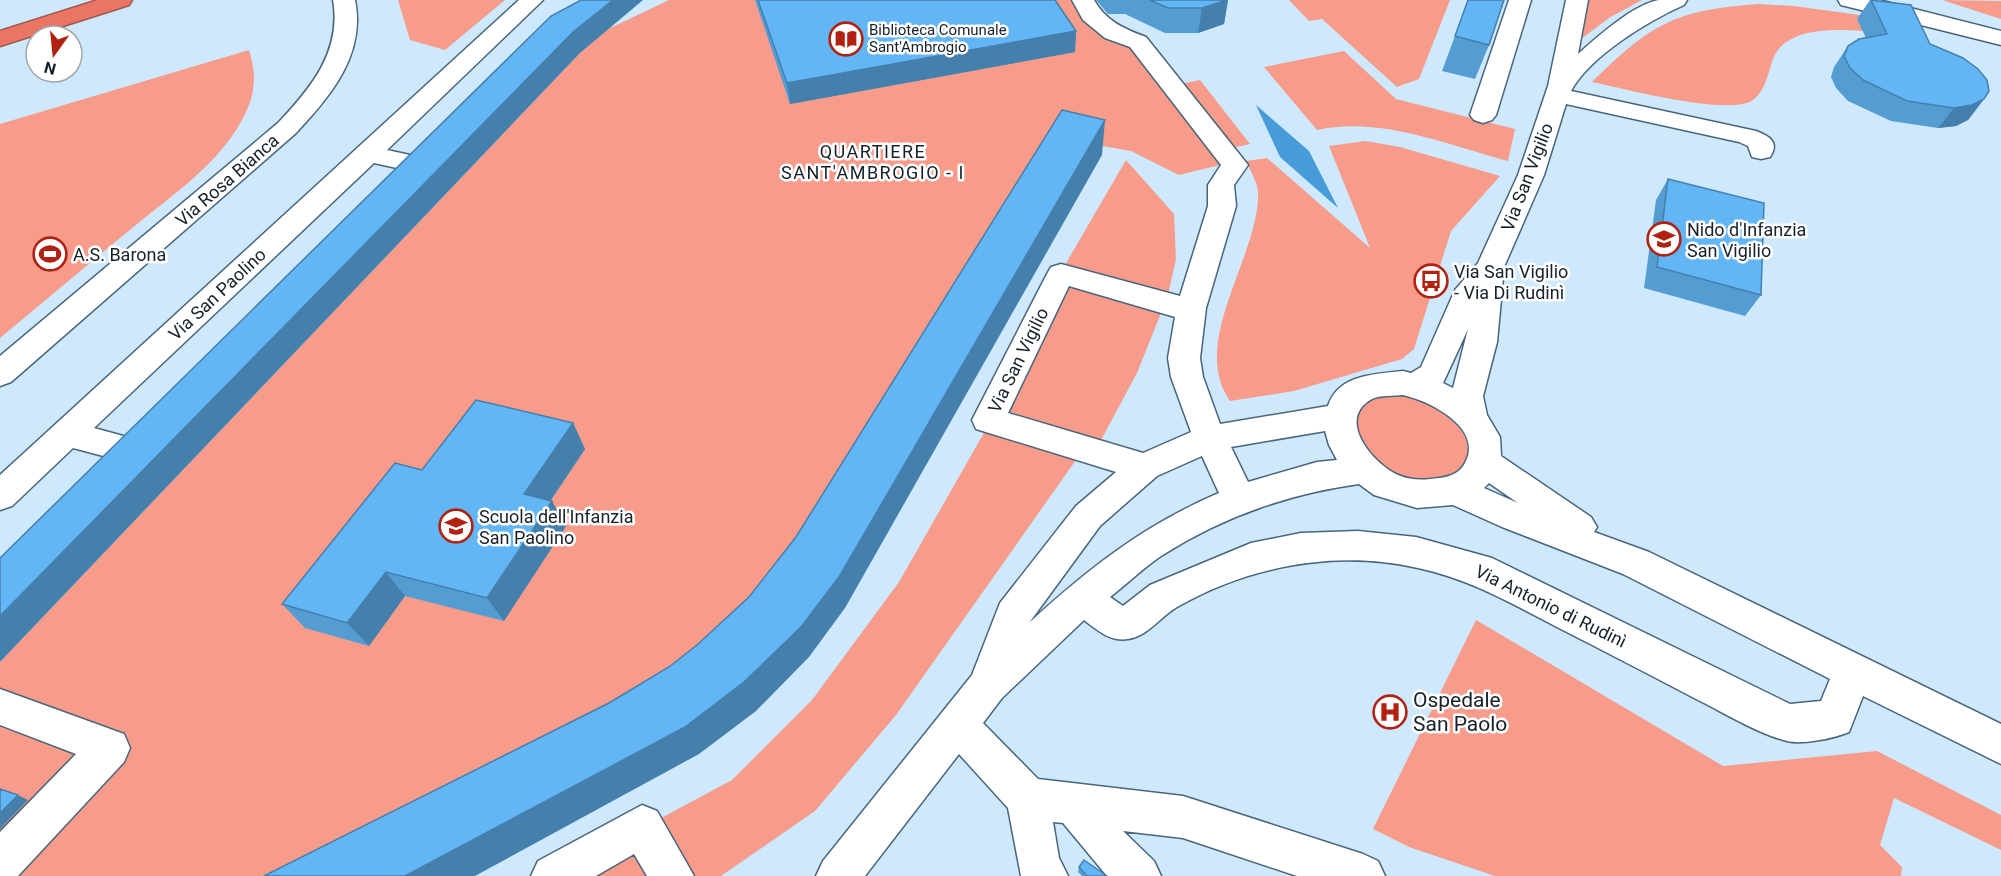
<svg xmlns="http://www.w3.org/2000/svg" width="2001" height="876" font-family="Roboto,sans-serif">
  <rect width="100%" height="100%" fill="#cee8fd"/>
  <path fill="#f79b8b" d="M398 0H505L445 50 410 40Z
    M669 0H1083L1138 42 1232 162 1179 175 1131 151 1068 140 786 600 349 876H0V662L580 53 608 29Z
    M1289 0H1450L1419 79 1397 87 1322 19 1309 21Z
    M1586 0H1642L1609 18 1581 39H1577Z
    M1942 0 2001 1V19Z
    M1759 4 1794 6 1867 16 1858 20 1863 31C1835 29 1785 27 1773 59 1768 73 1766 90 1753 100 1730 117 1622 88 1592 82 1651 24 1674 10 1759 4Z
    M249 50C256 72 256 91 246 112 223 162 172 195 131 229 87 265 44 302 0 338V124Z
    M1344 51 1396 99 1515 129 1508 161C1448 145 1380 116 1317 130L1264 67Z
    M1200 80 1250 144 1228 149 1180 84Z
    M1365 141 1400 147 1500 176 1451 231 1414 349 1402 359 1294 391 1230 401C1188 342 1261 254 1258 191 1257 182 1250 170 1246 161L1267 158 1370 248 1329 146Z
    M1126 160 1174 214 1176 259 1168 295 1065 265Z
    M1056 283 1161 313 1137 373 1100 442 996 407Z
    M1382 394H1415L1457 416 1473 451 1462 473 1433 484 1396 479 1365 459 1353 420C1359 406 1367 400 1382 394Z
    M985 431 1076 460 896 715 815 811 721 876H553L732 780 812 700 899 582Z
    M1476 620 1723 766 1877 751 2001 815V850L1894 798 1880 845 1902 867 1901 876H1495L1409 847 1373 829Z"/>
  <path fill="#469bd8" d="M1256 105 1309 151 1338 208 1280 157Z"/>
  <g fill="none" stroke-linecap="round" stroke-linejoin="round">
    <defs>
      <path id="minor" d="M333 0H355C366 54 331 96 296 133L11 382 0 386V356L278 123C311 88 342 51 333 0Z
        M519 0H543L387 150 424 158 428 164 424 170 415 172 374 163 94 428 138 440 143 449 138 458 126 462 73 448 12 506 0 510V475Z
        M1072 0H1094C1106 21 1124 29 1146 37L1248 165 1234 185 1236 206 1206 308 1200 358 1203 377 1220 424 1328 406C1338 374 1376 374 1403 371L1411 373 1421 367 1455 290 1478 263 1518 175 1548 86 1566 0H1588L1578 54C1597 37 1634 4 1659 0 1668 0 1678 0 1687 0L1684 5C1648 21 1590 56 1571 91L1756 131C1769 136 1780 142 1770 157L1761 159 1752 157 1748 146 1739 142 1566 104 1544 175 1504 267 1497 342 1483 396 1487 415 1500 437 1501 456 1591 517 1597 527 1594 532 1649 552 2001 724V764L1863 696 1849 732C1835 738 1802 745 1787 741 1756 733 1725 713 1696 699 1649 674 1602 650 1555 626 1509 602 1469 579 1418 568 1337 549 1248 566 1177 607 1160 617 1148 636 1128 639 1110 642 1097 630 1084 620L1002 698 983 723 1038 779 1183 796 1363 854 1378 861 1385 876H1297L1183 838 1123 831 1154 861 1161 876H1107L1063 823 1053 822 1059 858 1068 876H1021L1008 808 959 754 865 876H816L823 861 972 675 1000 603 1076 506 1116 472 976 429 972 420 1047 274 1051 267 1061 264 1180 296 1208 206V185L1221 165 1130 47 1105 38 1083 20ZM1069 286 1175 317 1168 358 1171 377 1191 432 1143 453 1008 413ZM1468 329 1453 388 1443 383ZM1403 395C1430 401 1484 428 1465 463 1460 473 1449 477 1439 478 1424 480 1412 481 1398 475 1373 464 1335 419 1372 399 1380 395 1394 396 1403 395ZM1325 431 1329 445 1337 460 1317 462 1248 482 1231 447ZM1202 456 1219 493C1144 525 1089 568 1029 623L1100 526 1157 476ZM1489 483 1518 503 1484 488ZM1359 484 1374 495 1417 508 1453 505 1502 527 1623 574 1830 679 1821 701 1790 704 1492 558 1416 537 1358 531 1301 533 1251 543 1150 585 1123 606 1110 597C1127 584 1143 568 1161 556 1222 517 1287 494 1359 484Z
        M1509 0H1531L1496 115 1492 120 1483 123 1474 120 1470 115Z
        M1838 0H1879L2001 31V45L1841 5Z
        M0 689 124 734 130 748 124 762 18 876H0V832L76 754 0 725Z
        M642 805 657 811 694 876H647L634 854 596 876H531L538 861Z"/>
      <path id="highway" d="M98 0H132L129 5 0 46V31Z"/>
    </defs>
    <use href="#minor" stroke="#49657c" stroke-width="3"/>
    <use href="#highway" stroke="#a0584f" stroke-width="3"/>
    <use href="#minor" fill="#fff" fill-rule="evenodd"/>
    <use href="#highway" fill="#ea7562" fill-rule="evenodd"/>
  </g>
  <path fill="#549dd3" d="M755 0H1055L1076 31 1075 52 790 104Z
    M1096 0H1228L1224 24 1198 33H1165L1125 14H1108Z
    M1870 0H1875L1930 44 1984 99 1968 120 1956 126 1938 128 1891 121 1848 101 1836 88 1831 77 1834 67 1848 46 1866 38 1857 19Z
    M1455 36 1489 45 1475 79 1442 71Z
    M1668 179 1761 295 1745 316 1644 288 1656 200Z
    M573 423 585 449 551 500 566 526 504 621 405 596 369 646 305 628 282 604 422 470Z
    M1079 867 1107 876H1082L1078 872Z"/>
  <path fill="#457fac" d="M613 0H643L580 53 0 662V616L573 32Z
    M1228 0 1224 24 1198 33 1202 8Z
    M1076 31 1075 52 790 104 787 83Z
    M1984 99 1968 120 1956 126 1938 128 1954 108Z
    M1105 120 1102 155 845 608 809 657 756 711 699 754 475 876H405L685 727Z
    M573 423 585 449 538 519 524 494Z
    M552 501 566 526 504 621 487 598Z
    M386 572 405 596 369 646 347 623Z
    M18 795 28 800 0 829V813Z"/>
  <path fill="#62b6f5" stroke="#457fac" stroke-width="1.5" d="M581 0H613L573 32 0 616V558L551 16Z
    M758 0H1055L1076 31 787 83Z
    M1150 0H1227L1202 8H1168Z
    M1468 0H1504L1489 45 1455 36Z
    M1871 0 1911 5 1930 44 1963 58 1978 69 1987 80 1989 91 1984 99 1972 105 1954 108 1907 101 1863 80 1850 68 1844 56 1848 46 1859 39 1887 34Z
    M1062 110 1105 120 839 577 801 627 744 682 685 727 405 876H264L609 703 669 667 697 645 749 597 796 537Z
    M1668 179 1764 203 1761 295 1657 267Z
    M476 400 573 423 524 494 552 501 487 598 386 572 347 623 282 604 395 463 422 470Z
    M0 789 18 795 0 813Z
    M1084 860 1107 876H1087L1079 867Z"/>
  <defs>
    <symbol id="library-ring" viewBox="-11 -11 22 22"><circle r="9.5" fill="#fff" stroke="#b02111" stroke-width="1.5"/><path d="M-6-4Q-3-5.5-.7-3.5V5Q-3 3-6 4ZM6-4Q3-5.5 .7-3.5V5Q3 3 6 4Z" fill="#b02111"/></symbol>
    <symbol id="school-ring" viewBox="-11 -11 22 22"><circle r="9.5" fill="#fff" stroke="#b02111" stroke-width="1.5"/><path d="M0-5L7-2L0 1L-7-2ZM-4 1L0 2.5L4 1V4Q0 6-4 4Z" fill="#b02111"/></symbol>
    <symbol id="stadium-ring" viewBox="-11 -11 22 22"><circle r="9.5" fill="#fff" stroke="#b02111" stroke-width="1.5"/><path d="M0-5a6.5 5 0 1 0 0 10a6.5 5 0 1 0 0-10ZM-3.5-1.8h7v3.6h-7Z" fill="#b02111"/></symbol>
    <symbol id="bus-ring" viewBox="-11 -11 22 22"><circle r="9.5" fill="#fff" stroke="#b02111" stroke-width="1.5"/><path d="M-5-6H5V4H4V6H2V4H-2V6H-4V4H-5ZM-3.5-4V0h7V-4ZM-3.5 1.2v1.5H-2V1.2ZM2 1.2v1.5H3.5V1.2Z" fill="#b02111"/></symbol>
    <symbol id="hospital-ring" viewBox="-11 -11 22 22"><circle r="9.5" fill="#fff" stroke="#b02111" stroke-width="1.5"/><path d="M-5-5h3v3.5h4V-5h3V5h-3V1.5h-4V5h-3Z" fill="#b02111"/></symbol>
  </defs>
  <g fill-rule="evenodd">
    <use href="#library-ring" x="827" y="20" width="38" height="38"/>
    <use href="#school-ring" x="1645" y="220" width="38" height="38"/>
    <use href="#stadium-ring" x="31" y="235" width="38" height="38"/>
    <use href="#bus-ring" x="1412" y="262" width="38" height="38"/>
    <use href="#school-ring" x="437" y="507" width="38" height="38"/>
    <use href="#hospital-ring" x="1371" y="693" width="38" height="38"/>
  </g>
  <g text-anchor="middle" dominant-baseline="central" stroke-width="5" stroke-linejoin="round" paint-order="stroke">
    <g font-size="15" fill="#16222b" stroke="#fff" text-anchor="start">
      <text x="869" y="30">Biblioteca Comunale<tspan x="869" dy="17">Sant'Ambrogio</tspan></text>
    </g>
    <g font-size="18" letter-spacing="1.5" fill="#16222b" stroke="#fff">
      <text x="873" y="151">QUARTIERE<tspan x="873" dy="21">SANT'AMBROGIO - I</tspan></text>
    </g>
    <g font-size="18" fill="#16222b" stroke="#fff">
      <text transform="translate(1527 177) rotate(-69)">Via San Vigilio</text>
      <text transform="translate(227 180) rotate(-41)">Via Rosa Bianca</text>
      <text transform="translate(217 294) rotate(-43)">Via San Paolino</text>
      <text transform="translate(1018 360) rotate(-64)">Via San Vigilio</text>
      <text transform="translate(1551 606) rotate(26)">Via Antonio di Rudinì</text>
    </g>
    <g font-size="18" fill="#16222b" stroke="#fff" text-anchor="start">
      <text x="1687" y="229">Nido d'Infanzia<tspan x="1687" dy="21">San Vigilio</tspan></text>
      <text x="73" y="254">A.S. Barona</text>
      <text x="1454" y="271">Via San Vigilio<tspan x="1454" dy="21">- Via Di Rudinì</tspan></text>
      <text x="479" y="516">Scuola dell'Infanzia<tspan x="479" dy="21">San Paolino</tspan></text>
    </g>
    <g font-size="21" fill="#16222b" stroke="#fff" text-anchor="start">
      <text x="1413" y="700">Ospedale<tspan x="1413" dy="24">San Paolo</tspan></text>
    </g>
  </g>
  <g transform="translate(54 54) rotate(195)"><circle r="28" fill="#ffffff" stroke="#a2a7aa" stroke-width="1.5"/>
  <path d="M0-4.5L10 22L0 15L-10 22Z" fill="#b02111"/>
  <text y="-9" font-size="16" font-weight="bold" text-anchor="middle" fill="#16222b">N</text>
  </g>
</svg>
